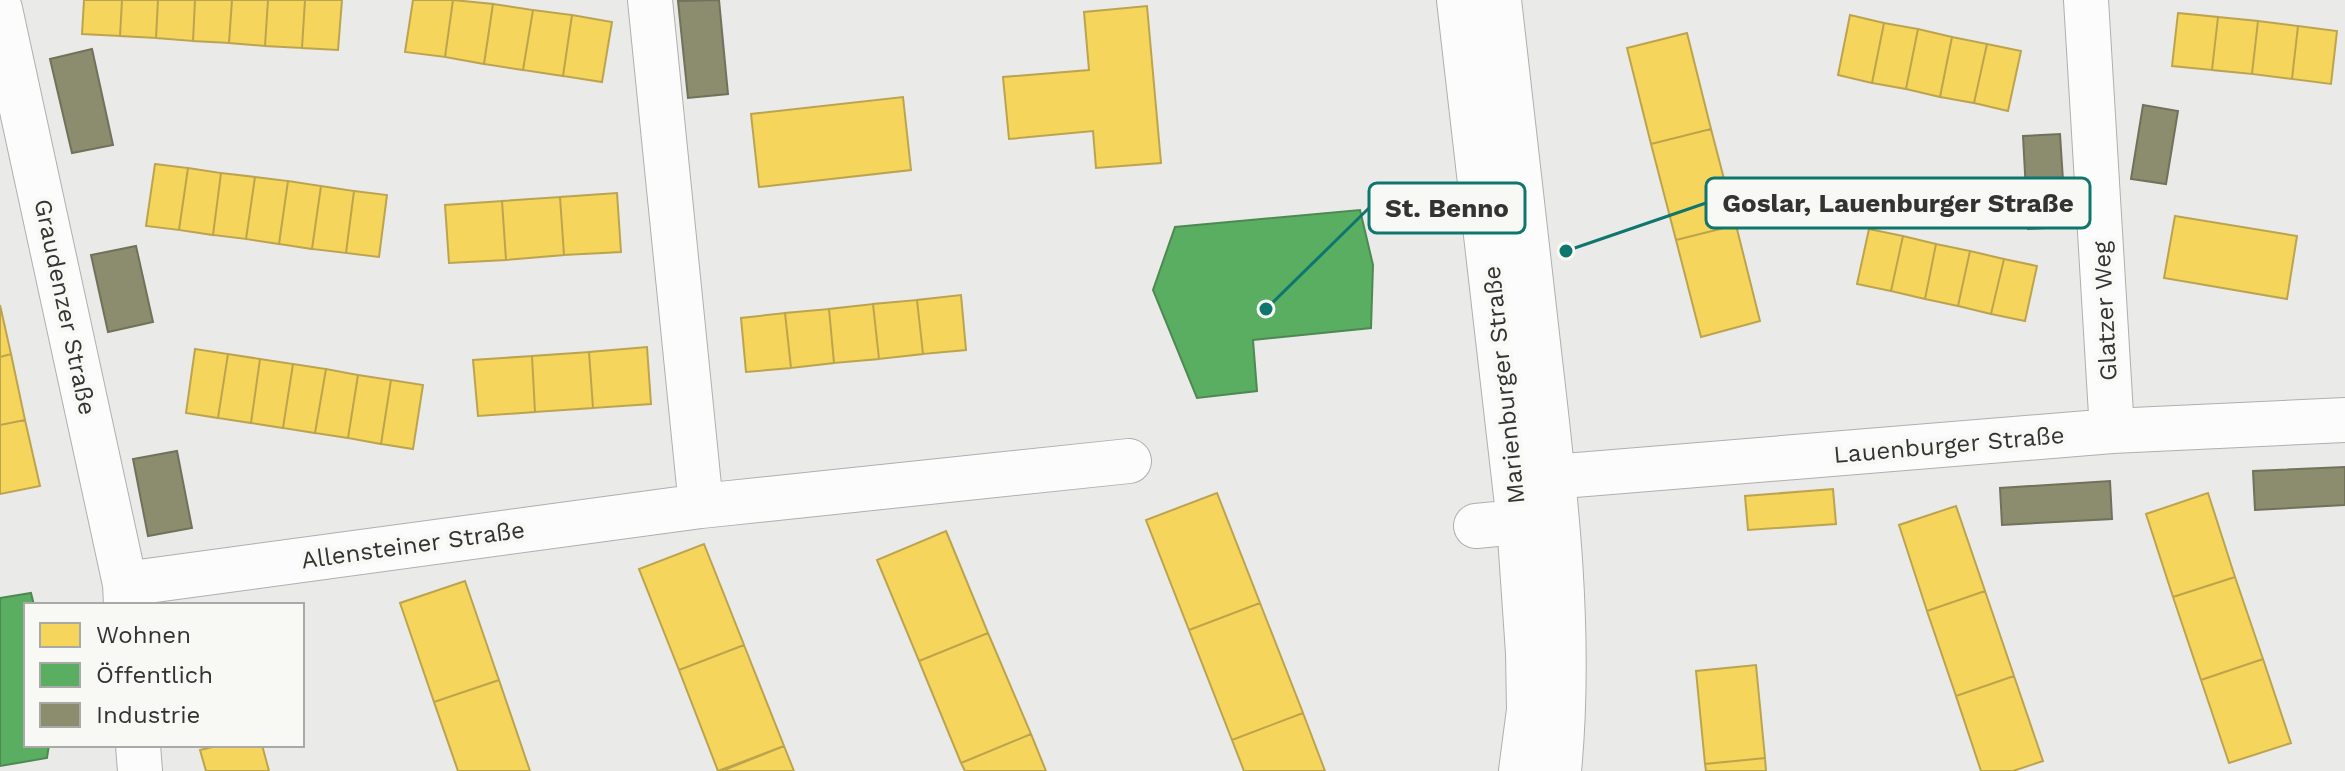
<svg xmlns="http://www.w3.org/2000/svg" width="2345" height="771" font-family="'Work Sans',sans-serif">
  <rect width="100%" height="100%" fill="#eaeae8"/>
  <path fill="#f6d55c" stroke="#bca44f" stroke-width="2" d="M84 0H122L120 36 82 34Z
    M122 0H158L156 38 120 36Z
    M158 0H195L193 41 156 38Z
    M195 0H232L229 43 193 41Z
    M232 0H268L265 46 229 43Z
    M268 0H305L302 48 265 46Z
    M305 0H342L338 50 302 48Z
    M413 0H453L445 57 405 52Z
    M453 0 493 4 484 64 445 57Z
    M493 4 533 10 523 70 484 64Z
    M1147 6 1161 163 1096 168 1093 131 1009 139 1003 77 1089 70 1084 12Z
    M533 10 572 15 563 76 523 70Z
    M2178 13 2218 17 2212 70 2172 66Z
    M572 15 612 22 602 82 563 76Z
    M1850 15 1884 23 1872 83 1838 75Z
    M2218 17 2258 21 2252 74 2212 70Z
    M2258 21 2298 26 2292 79 2252 74Z
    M1884 23 1918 29 1906 89 1872 83Z
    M2298 26 2337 31 2331 84 2292 79Z
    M1918 29 1952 37 1940 97 1906 89Z
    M1687 33 1711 129 1651 144 1627 48Z
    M1952 37 1987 44 1974 103 1940 97Z
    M1987 44 2021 51 2008 111 1974 103Z
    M903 97 911 170 759 187 751 114Z
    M1711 129 1736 225 1676 240 1651 144Z
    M155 164 188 168 179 230 146 226Z
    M188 168 221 173 213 235 179 230Z
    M221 173 255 177 246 239 213 235Z
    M255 177 288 181 279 244 246 239Z
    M288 181 321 186 312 249 279 244Z
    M321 186 354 191 346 253 312 249Z
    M354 191 387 195 379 257 346 253Z
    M617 193 621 252 564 255 560 197Z
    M560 197 564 255 506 260 502 201Z
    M502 201 506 260 449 263 445 205Z
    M2175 216 2297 236 2287 299 2164 278Z
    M1736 225 1760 321 1701 337 1676 240Z
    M1869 229 1903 236 1891 291 1857 284Z
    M1903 236 1936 244 1925 299 1891 291Z
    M1936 244 1970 251 1958 306 1925 299Z
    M1970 251 2004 259 1991 314 1958 306Z
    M2004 259 2037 266 2025 321 1991 314Z
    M961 295 966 350 923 354 917 300Z
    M917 300 923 354 879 359 873 304Z
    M873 304 879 359 834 363 829 309Z
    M0 305 11 354 0 357Z
    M829 309 834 363 791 368 785 313Z
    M785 313 791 368 746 372 741 318Z
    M647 347 651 404 593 408 589 352Z
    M195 349 228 354 218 418 186 413Z
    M589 352 593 408 535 412 532 356Z
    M11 354 25 420 0 425V357Z
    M228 354 260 359 251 423 218 418Z
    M532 356 535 412 478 416 473 360Z
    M260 359 293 364 283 428 251 423Z
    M293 364 326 369 315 433 283 428Z
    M326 369 358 375 348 438 315 433Z
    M358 375 391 380 381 444 348 438Z
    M391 380 423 385 413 449 381 444Z
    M25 420 40 486 0 494V425Z
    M1833 489 1836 524 1748 530 1745 496Z
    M1217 493 1260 603 1189 630 1146 520Z
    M2208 493 2235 577 2173 597 2146 514Z
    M1956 506 1985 591 1927 611 1899 525Z
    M946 531 988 633 919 661 877 560Z
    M704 544 744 645 679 670 639 569Z
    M2235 577 2263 659 2201 680 2173 597Z
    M465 581 499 680 434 702 400 603Z
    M1985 591 2014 676 1956 696 1927 611Z
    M1260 603 1303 713 1232 740 1189 630Z
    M988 633 1031 734 961 763 919 661Z
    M744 645 784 746 718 771 679 670Z
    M2263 659 2291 743 2229 763 2201 680Z
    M1756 665 1765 758 1705 764 1696 671Z
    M2014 676 2043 761 2013 771H1981L1956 696Z
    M499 680 530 771H458L434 702Z
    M1303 713 1325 771H1244L1232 740Z
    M1031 734 1046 771H965L961 763Z
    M221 745H262L269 771H206L200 750Z
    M784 746 794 771H722Z
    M1765 758 1766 771H1706L1705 764Z"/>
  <path fill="#5aae61" stroke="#4e8953" stroke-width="2" d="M1360 210 1373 265 1371 328 1253 340 1257 391 1197 398 1153 290 1175 227Z
    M31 593 34 605H26V745H49L47 758 0 766V598Z"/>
  <path fill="#8c8c6e" stroke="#71715c" stroke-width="2" d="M719 0 728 94 688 98 678 1Z
    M92 49 113 145 72 153 50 59Z
    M2143 105 2178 111 2166 184 2131 179Z
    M2060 134 2066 227 2028 229 2023 136Z
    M136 246 153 322 108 332 91 255Z
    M177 451 192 528 148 536 133 459Z
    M2345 467V505L2255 510 2253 471Z
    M2110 481 2112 519 2002 525 2000 488Z"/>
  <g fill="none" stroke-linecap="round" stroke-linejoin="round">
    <defs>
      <path id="minor" d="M1459 0 1519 522 1528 653 1529 710 1521 771
        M1499 0C1513 120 1526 241 1540 361 1556 497 1572 634 1559 771
        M2086 0 2112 431
        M0 9 125 584 126 605
        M1515 480 2112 431 2345 420
        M701 506 1129 461
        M1476 526 1549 519
        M125 584 701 506 650 0
        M138 745 140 771"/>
    </defs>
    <use href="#minor" stroke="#afafae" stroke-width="46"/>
    <use href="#minor" stroke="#fcfcfc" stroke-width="44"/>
  </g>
  <g text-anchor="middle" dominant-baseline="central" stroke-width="8" stroke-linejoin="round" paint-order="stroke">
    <g font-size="24" fill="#333332" stroke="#f8f9f5">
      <text transform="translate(65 307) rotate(78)">Graudenzer Straße</text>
      <text transform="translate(2105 311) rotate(-93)">Glatzer Weg</text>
      <text transform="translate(1504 385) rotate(-96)">Marienburger Straße</text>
      <text transform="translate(1949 445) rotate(-5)">Lauenburger Straße</text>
      <text transform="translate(413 545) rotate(-8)">Allensteiner Straße</text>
    </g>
  </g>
  <path fill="none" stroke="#0f766e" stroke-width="3" d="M1566 251L1706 203M1266 309L1369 208"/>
  <g fill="#0f766e" stroke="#f8f9f5" stroke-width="3">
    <circle cx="1566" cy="251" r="8"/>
    <circle cx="1266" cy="309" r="8"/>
  </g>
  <g fill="#f8f9f5" stroke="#0f766e" stroke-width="3">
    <rect x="1706" y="178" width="384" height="50" rx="8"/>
    <rect x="1369" y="183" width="156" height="50" rx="8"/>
  </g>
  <g font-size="26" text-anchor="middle" font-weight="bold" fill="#333332">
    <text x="1898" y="212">Goslar, Lauenburger Straße</text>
    <text x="1447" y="217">St. Benno</text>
  </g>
  <rect x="24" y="603" width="280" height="144" fill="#f8f9f5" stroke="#a9aaa7" stroke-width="2"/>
  <rect x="40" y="623" width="40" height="24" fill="#f6d55c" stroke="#a9aaa7" stroke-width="2"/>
  <text x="96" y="643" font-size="24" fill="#333332">Wohnen</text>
  <rect x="40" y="663" width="40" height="24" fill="#5aae61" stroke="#a9aaa7" stroke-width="2"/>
  <text x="96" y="683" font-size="24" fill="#333332">Öffentlich</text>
  <rect x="40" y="703" width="40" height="24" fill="#8c8c6e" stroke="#a9aaa7" stroke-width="2"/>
  <text x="96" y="723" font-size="24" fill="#333332">Industrie</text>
</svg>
